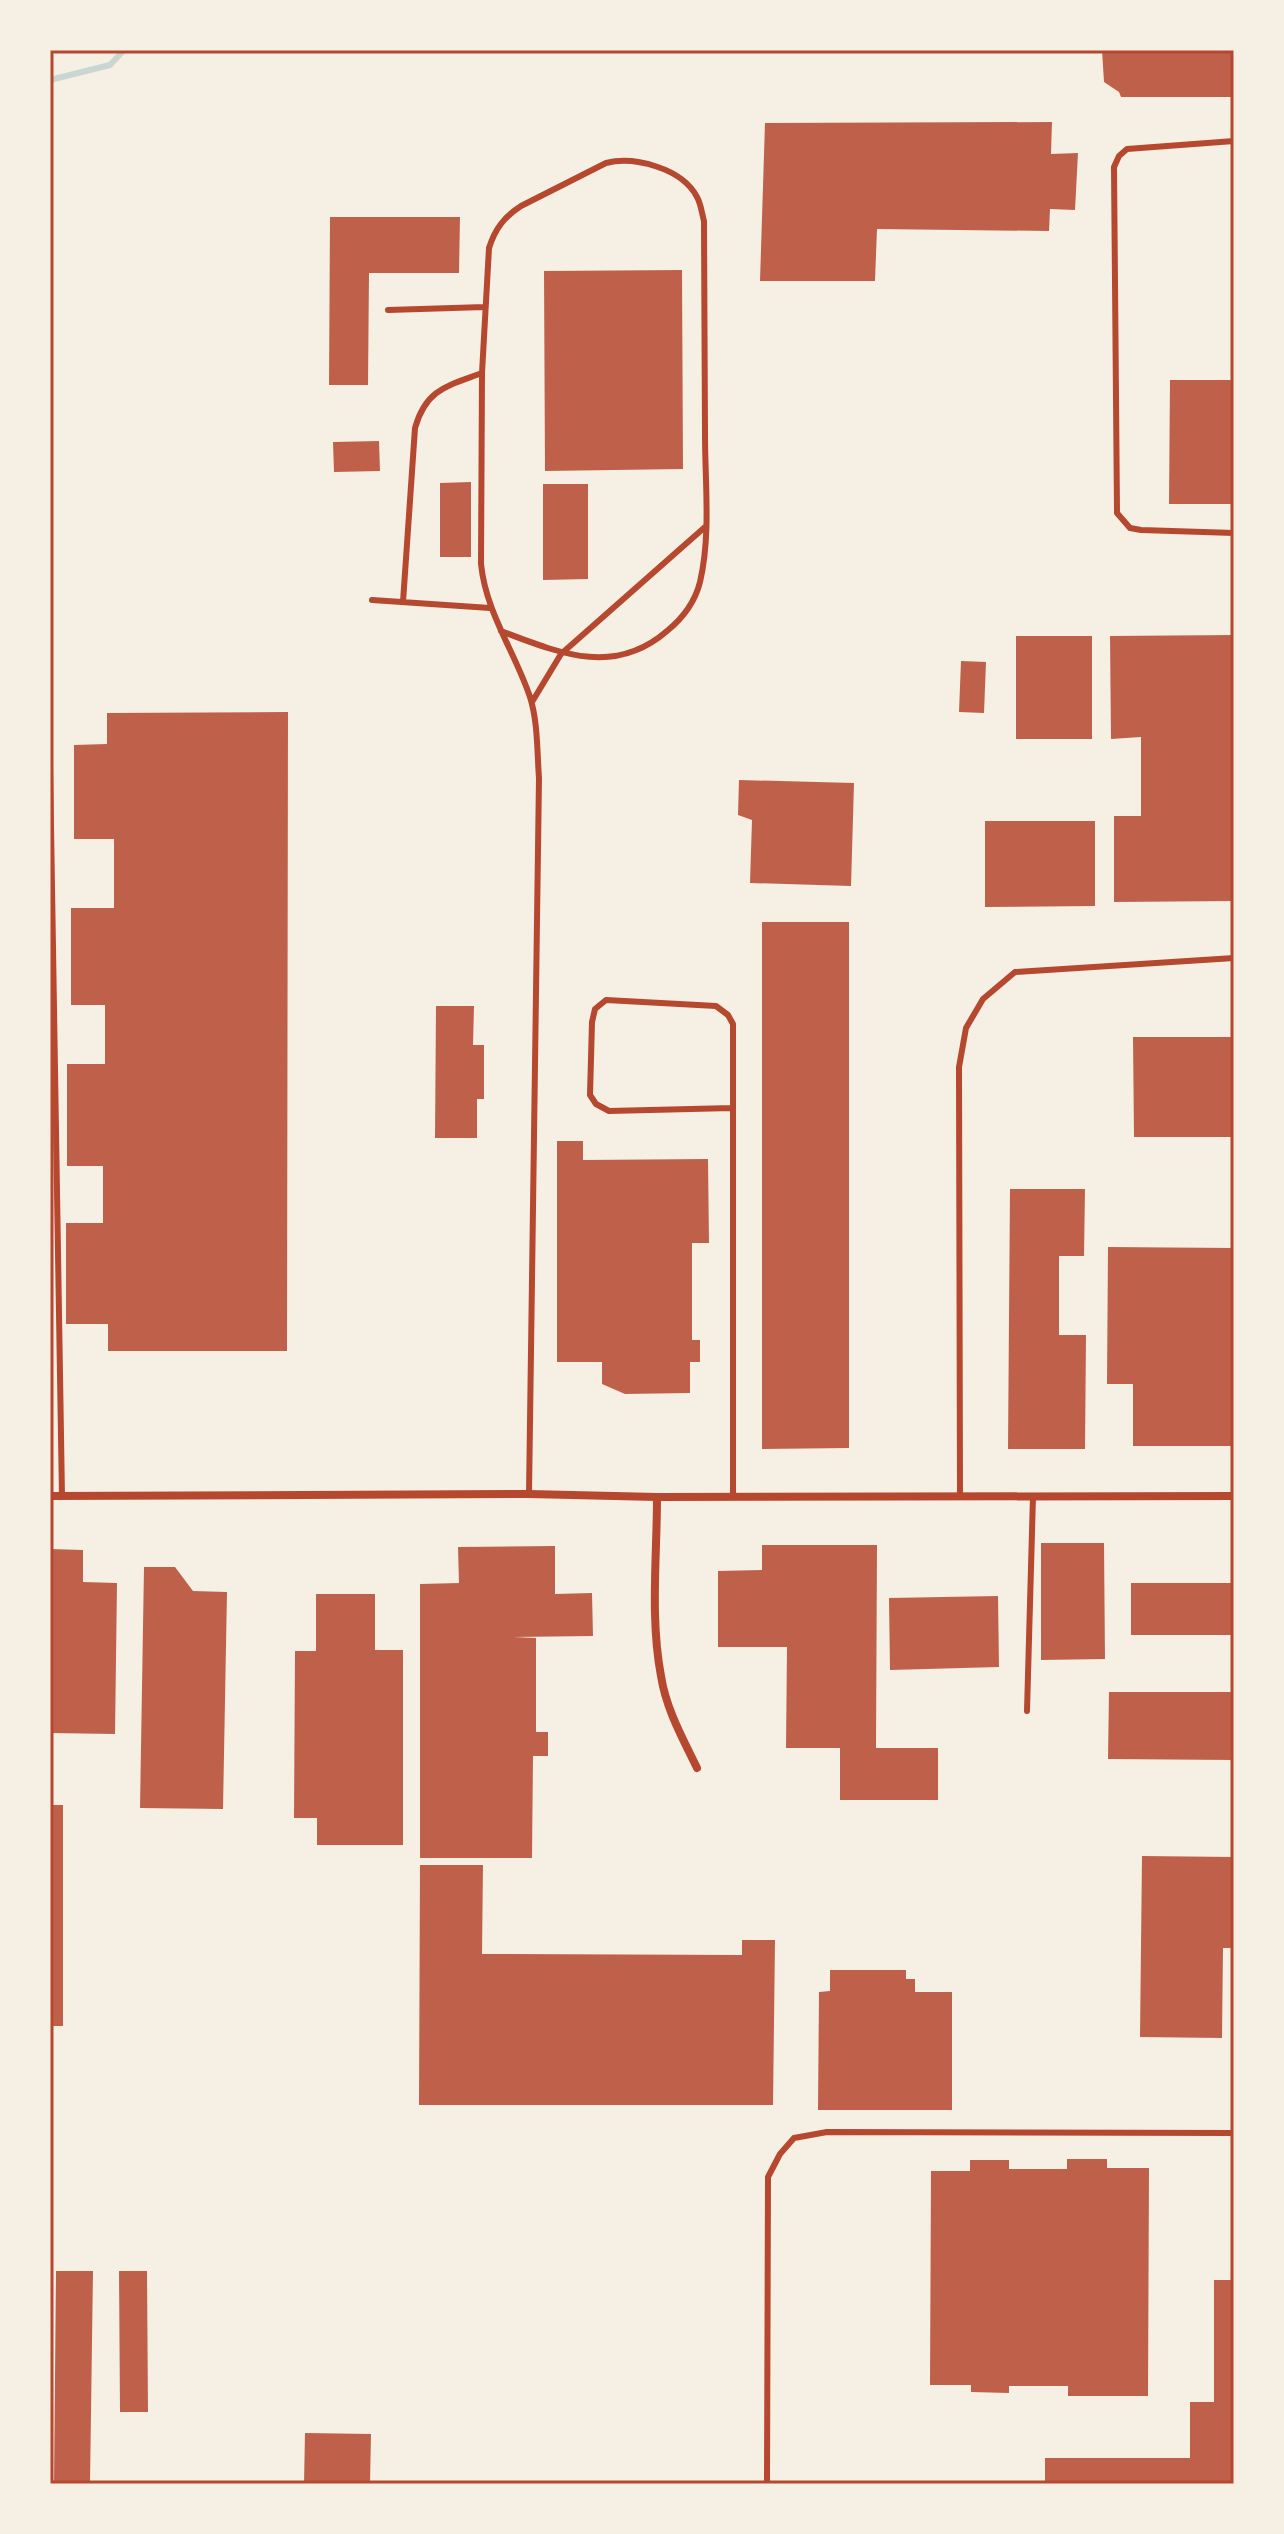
<svg xmlns="http://www.w3.org/2000/svg" width="1284" height="2534" font-family="'Noto Sans',sans-serif">
  <rect width="100%" height="100%" fill="#f6efe4"/>
  <g fill="none" stroke-linecap="round" stroke-linejoin="round">
    <path stroke="#c9d6d2" stroke-width="6" d="M50 80 110 65 124 50"/>
  </g>
  <path fill="#bf614a" d="M1102 50H1234V97H1121L1119 92 1104 82Z
    M1052 122 1051 154 1078 153 1075 210 1050 209 1049 231 877 229 875 281H760L765 123Z
    M330 217H460L459 273H369L368 385H329Z
    M682 270 683 469 545 471 544 271Z
    M1170 380H1234V504H1169Z
    M379 441 380 471 334 472 333 442Z
    M471 482V557H440V483Z
    M543 484H588V579L543 580Z
    M1234 635V901L1114 902V816H1141V737L1111 739 1110 636Z
    M1016 636H1092V739H1016Z
    M961 661 986 662 984 713 959 712Z
    M288 712 287 1351H108V1324H66V1223H103V1166H67V1064H105V1005H71V908H114V839H74V745L107 744V713Z
    M739 780 854 783 851 886 750 883 752 820 738 815Z
    M985 821H1095V906L985 907Z
    M762 922H849V1448L762 1449Z
    M436 1006H474L473 1045H484V1099H477V1138H435Z
    M1133 1037H1234V1137H1134Z
    M557 1141H583V1160L708 1159 709 1243H692V1340H700V1362H690V1393L625 1394 602 1384V1362H557Z
    M1010 1189H1085L1084 1256H1059V1335H1086L1085 1449H1008Z
    M1108 1247 1234 1248V1446H1133V1384H1107Z
    M1041 1543H1104L1105 1659 1041 1660Z
    M762 1545H877L876 1748H938V1800H840V1748H786L787 1647H718V1571L762 1570Z
    M555 1546V1594L592 1593 593 1636 513 1637 536 1638V1732H548V1756H533L532 1858H420V1584L459 1583 458 1547Z
    M50 1549 83 1550V1582L117 1583 115 1734 50 1733Z
    M144 1567H175L193 1591 227 1592 223 1809 140 1808Z
    M1131 1583H1234V1635H1131Z
    M316 1594H375V1650H403V1845H317V1818H294L295 1651H316Z
    M998 1596 999 1667 890 1670 889 1598Z
    M1109 1692H1234V1760L1108 1759Z
    M50 1805H63V2026H50Z
    M1142 1856 1234 1857V1948H1223L1222 2038 1140 2037Z
    M420 1865H483L482 1954 742 1955V1940H775L773 2105H419Z
    M830 1970H906V1979H915V1992H952V2110H818L819 1992 830 1991Z
    M1067 2159H1107V2168H1149L1148 2396H1068V2386H1009V2393L971 2392V2385H930L931 2171H970V2160H1009V2169H1067Z
    M56 2271H93L90 2484H54Z
    M119 2271H147L148 2412H120Z
    M1214 2280H1234V2484H1045V2458H1190V2402H1214Z
    M305 2433 371 2434 370 2484H304Z"/>
  <g fill="none" stroke-linecap="round" stroke-linejoin="round">
    <path stroke="#b5482f" stroke-width="6" d="M1234 141 1127 149 1119 156 1114 167 1117 513 1130 528 1141 530 1234 533
      M388 310 485 307
      M372 600 490 608
      M403 602 415 428C426 389 447 386 482 373
      M501 631C559 653 614 677 667 631 683 618 695 602 700 582 711 535 705 483 705 435 705 364 705 293 704 221 702 214 701 204 697 197 682 168 634 156 606 163L521 206C504 217 495 229 489 248L482 373 481 564C486 613 515 652 530 697 538 722 537 752 539 778L529 1494
      M532 702 561 654 705 527
      M50 765 62 1496
      M732 1108 609 1111 596 1104 590 1095 592 1022 595 1009 606 1000 716 1006 728 1015 733 1024V1496
      M960 1496 959 1067 966 1028 983 999 1015 972 1234 958
      M1027 1711 1033 1496
      M767 2484 768 2177 780 2154 794 2138 827 2132 1234 2133"/>
    <path stroke="#b5482f" stroke-width="8" d="M50 1496 529 1494 657 1497 1234 1496
      M657 1497C657 1556 650 1618 661 1676 666 1709 683 1739 697 1768"/>
  </g>
  <rect width="1284" height="2534" fill="none" stroke="#f6efe4" stroke-width="104"/>
  <rect x="52" y="52" width="1180" height="2430" fill="none" stroke="#b5482f" stroke-width="3"/>
</svg>
